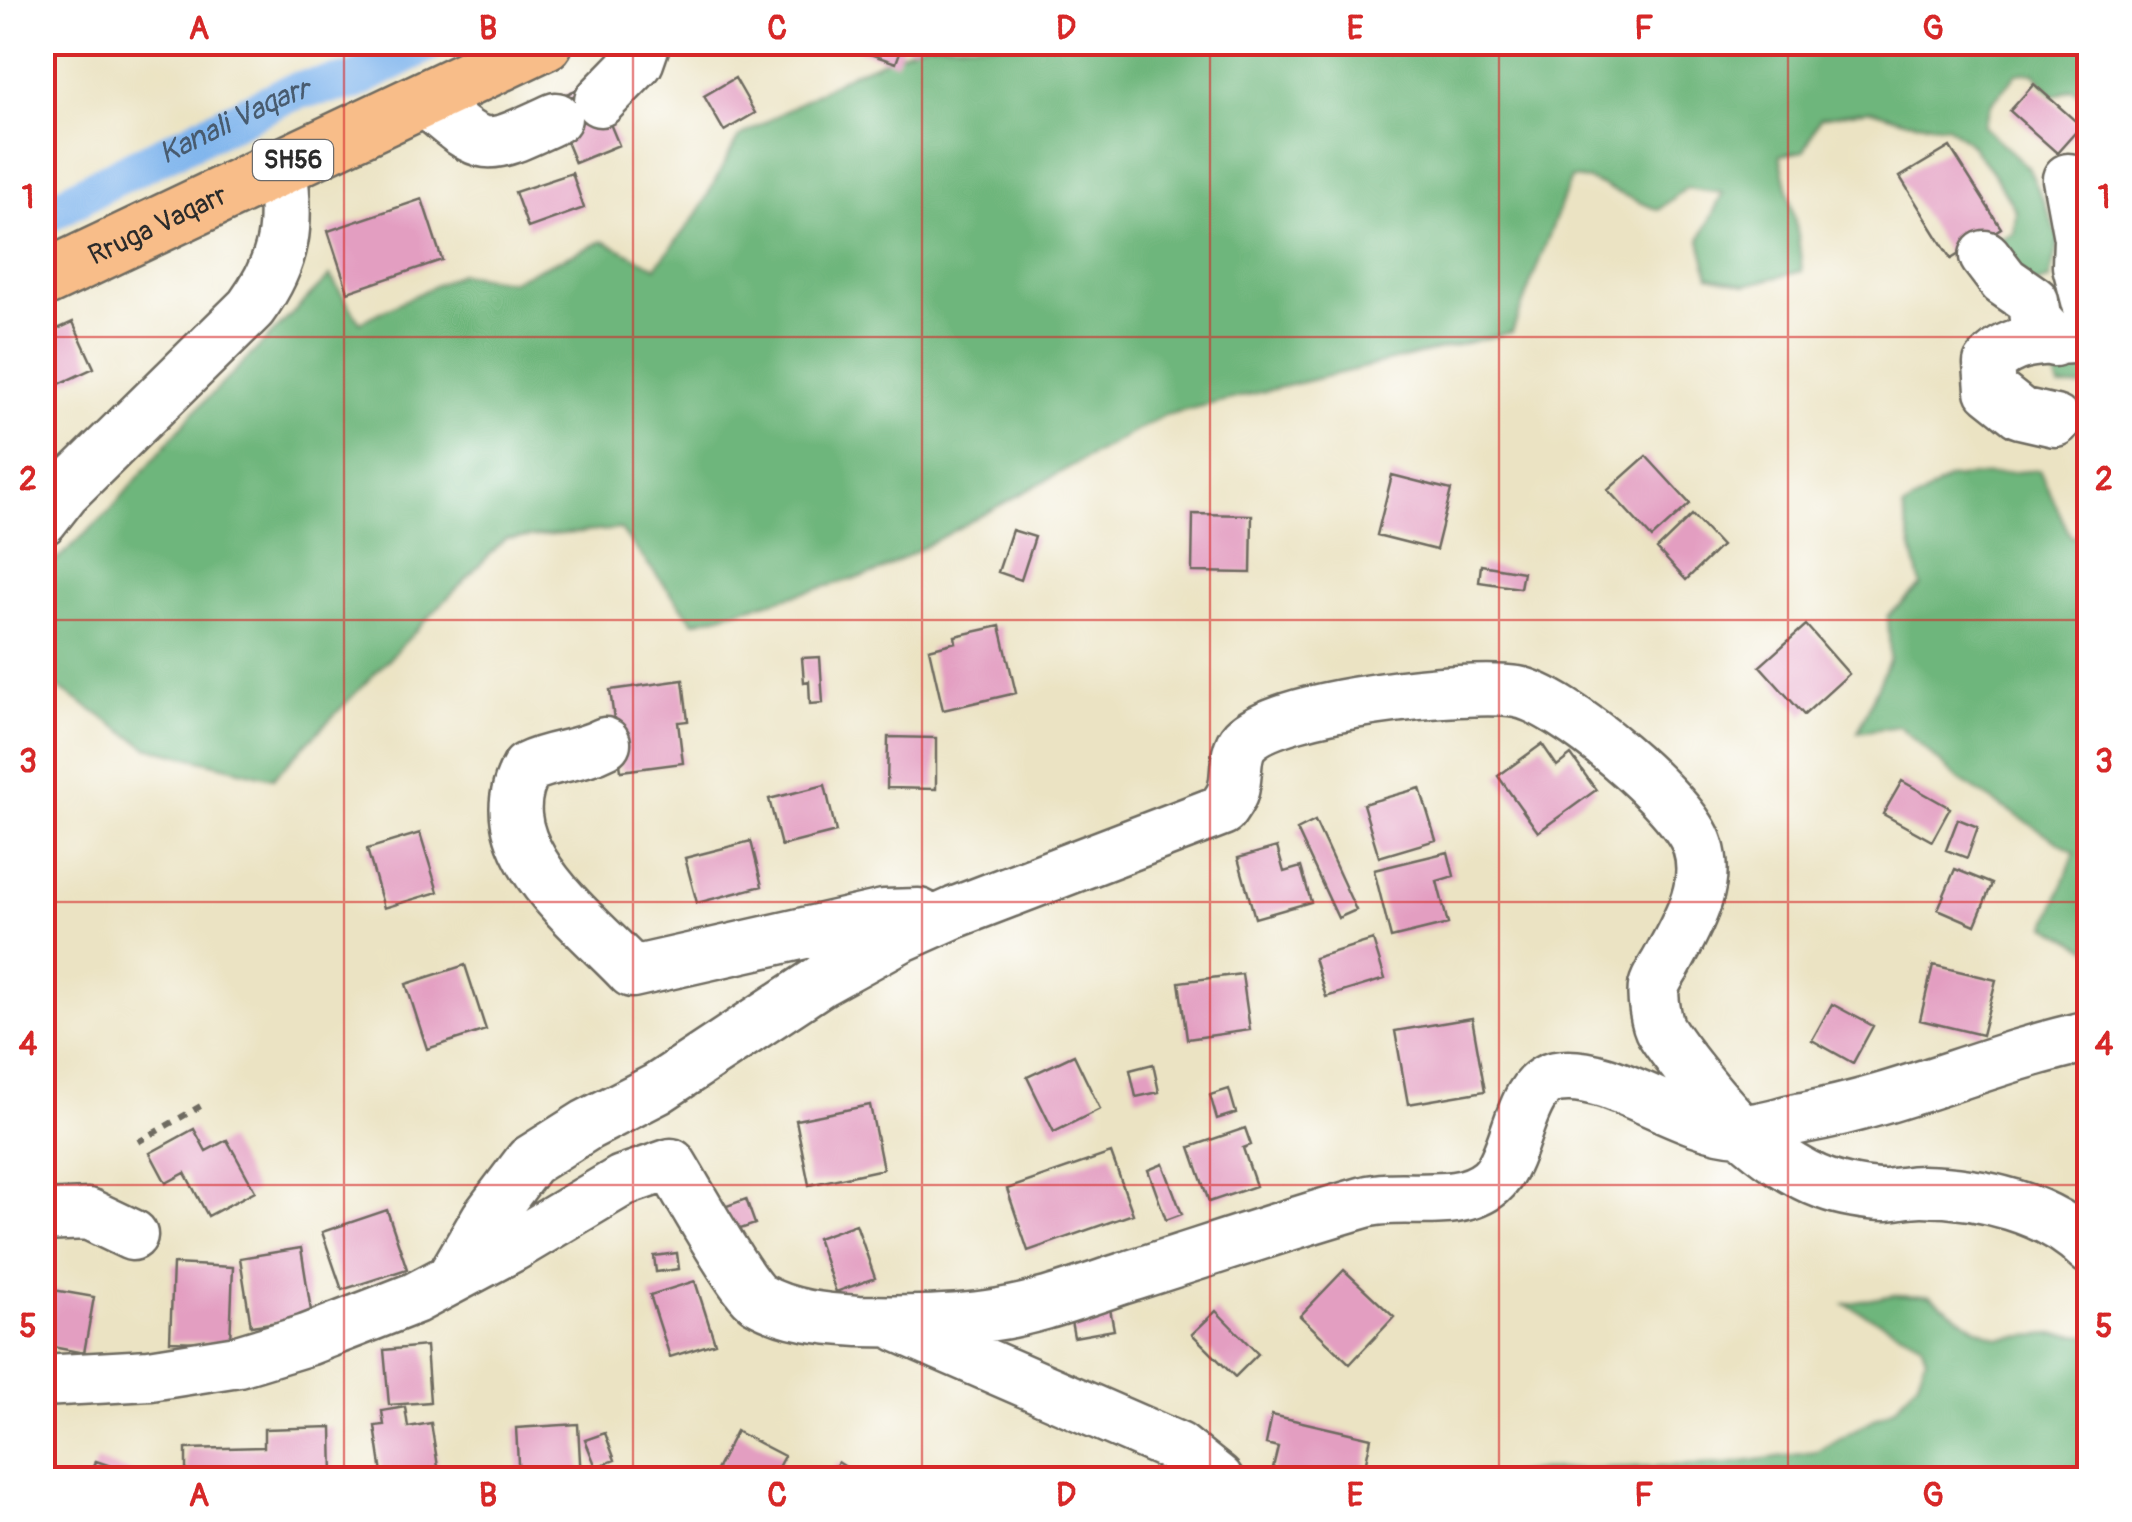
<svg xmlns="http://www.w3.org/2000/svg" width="2132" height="1522" font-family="Pangolin,sans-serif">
  <rect width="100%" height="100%" fill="#fff"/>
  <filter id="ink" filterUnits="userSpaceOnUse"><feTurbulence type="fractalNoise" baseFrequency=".01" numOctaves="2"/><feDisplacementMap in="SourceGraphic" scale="20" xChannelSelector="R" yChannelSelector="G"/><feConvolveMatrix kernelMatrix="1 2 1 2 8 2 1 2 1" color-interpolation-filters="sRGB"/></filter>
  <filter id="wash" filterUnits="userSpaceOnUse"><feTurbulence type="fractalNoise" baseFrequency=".0048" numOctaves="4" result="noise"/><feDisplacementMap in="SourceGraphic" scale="40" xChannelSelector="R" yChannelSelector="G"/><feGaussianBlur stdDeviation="2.25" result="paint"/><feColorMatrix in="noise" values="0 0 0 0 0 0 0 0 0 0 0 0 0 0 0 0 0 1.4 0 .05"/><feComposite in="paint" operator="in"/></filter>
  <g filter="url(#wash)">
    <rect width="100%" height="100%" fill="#ebe3c3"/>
    <path fill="#6eb67b" stroke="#4c7053" stroke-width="2.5" d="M925 43H2089V104L2073 89 2054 96 2034 73H2017L1991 104 1983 126 2028 167 2048 211 2059 239 2049 280 2031 285 1996 241 2014 233 2016 211 1996 177 1970 144 1947 126 1907 121 1871 110 1820 118 1804 151 1780 155 1798 235 1802 271 1745 285 1709 276 1700 240 1723 193 1686 188 1658 210 1589 180 1571 178 1512 332 1165 415 876 573 694 622 620 529 505 539 273 778 147 747 43 677 42 584 47 569 108 513 193 413 330 276 360 322 459 274 511 281 603 241 656 267 698 213 738 138 850 74Z
      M2089 361V387H2059L2053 369Z
      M2039 470 2071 537 2089 534V949L2047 926 2075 852 1961 781 1899 726 1858 732 1890 658 1888 616 1921 586 1903 509 1949 478Z
      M1894 1295 1930 1296 1975 1328 1999 1338 2051 1334 2089 1336V1479H1482L1540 1470 1727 1464 1815 1452 1896 1407 1918 1380 1926 1357 1921 1342 1845 1304Z"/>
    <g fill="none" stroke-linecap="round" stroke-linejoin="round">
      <path stroke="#7db3ec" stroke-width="38" id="s1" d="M42 217 102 184 281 97 299 90 354 81 430 42"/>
    </g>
    <g id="blocks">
      <path fill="#e39ec1" d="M861 42H917L915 49 903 44 896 63 858 50Z
        M735 78 755 113 724 131 704 96Z
        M593 83 619 145 575 163 549 101Z
        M2034 84 2081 126 2057 153 2010 111Z
        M1950 147 2001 228 1951 259 1900 177Z
        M572 173 584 208 528 228 515 192Z
        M422 199 442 260 348 292 328 231Z
        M73 322 94 368 42 392V336Z
        M1646 456 1690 504 1652 538 1608 490Z
        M1392 475 1451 490 1436 550 1377 535Z
        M1193 514 1252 515 1251 573 1192 572Z
        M1692 515 1721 546 1686 580 1657 549Z
        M1012 530 1035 537 1021 580 998 572Z
        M1481 565 1523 572 1520 588 1479 582Z
        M1806 625 1849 674 1804 715 1760 666Z
        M1000 626 1016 693 943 710 929 649 956 642 955 636Z
        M820 657 823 703 810 704 809 681 804 682 802 658Z
        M683 680 688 721 678 722 683 763 621 771 610 690Z
        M888 737 936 738V789L887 788Z
        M1542 744 1557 766 1571 755 1596 790 1538 832 1498 776Z
        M1902 781 1950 808 1932 841 1883 814Z
        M825 785 836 832 781 846 769 799Z
        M1420 788 1436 840 1379 857 1363 804Z
        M1958 819 1978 827 1967 858 1946 850Z
        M1315 821 1356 910 1338 918 1297 830Z
        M420 833 438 892 384 908 367 849Z
        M751 841 762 886 697 903 685 858Z
        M1277 847 1284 872 1301 867 1311 902 1255 918 1238 858Z
        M1448 852 1454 876 1437 881 1448 924 1391 938 1374 870Z
        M1955 869 1992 884 1975 925 1938 909Z
        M1373 940 1385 979 1326 997 1314 958Z
        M465 965 486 1030 427 1049 406 984Z
        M1933 965 1996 980 1982 1035 1920 1020Z
        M1242 974 1250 1030 1187 1039 1179 982Z
        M1832 1004 1873 1026 1853 1063 1812 1040Z
        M1472 1018 1485 1091 1408 1104 1395 1031Z
        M1074 1055 1100 1109 1054 1132 1027 1077Z
        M1153 1064 1159 1092 1136 1097 1130 1070Z
        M1229 1089 1236 1113 1217 1119 1210 1095Z
        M870 1105 883 1169 809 1185 796 1120Z
        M1245 1128 1251 1145 1243 1148 1256 1186 1209 1202 1190 1147Z
        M194 1129 206 1151 227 1140 255 1191 208 1216 185 1173 166 1183 150 1153Z
        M1111 1153 1133 1214 1028 1251 1007 1189Z
        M1163 1164 1182 1214 1166 1220 1148 1170Z
        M746 1199 755 1224 732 1232 724 1207Z
        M387 1210 407 1269 342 1290 322 1232Z
        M856 1224 875 1278 836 1292 817 1238Z
        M301 1248 312 1317 251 1326 240 1258Z
        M677 1253 679 1269 656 1272 654 1256Z
        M173 1264 233 1267 230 1343 170 1341Z
        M1344 1270 1394 1317 1350 1364 1300 1316Z
        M695 1281 715 1343 670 1357 650 1295Z
        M42 1288 94 1297 84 1353 42 1345Z
        M1108 1298 1114 1330 1074 1337 1068 1305Z
        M1216 1311 1258 1354 1235 1377 1192 1334Z
        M426 1346 430 1402 389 1405 384 1350Z
        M405 1407 408 1427 431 1423 439 1473 383 1480 375 1426 384 1425 382 1411Z
        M1272 1415 1371 1438 1362 1480H1270L1278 1447 1266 1444Z
        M578 1424 581 1480H519L516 1428Z
        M332 1427 333 1480H186V1449L264 1447V1429Z
        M736 1431 784 1456 771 1480H711Z
        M605 1433 615 1460 596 1467 585 1440Z
        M96 1461 132 1473 130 1480H90Z
        M838 1462 866 1480H826Z"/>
    </g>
  </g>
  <g filter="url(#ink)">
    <use href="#blocks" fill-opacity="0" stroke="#6e6b60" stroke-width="2.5"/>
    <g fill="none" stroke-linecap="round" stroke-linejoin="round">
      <defs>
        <path id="minor" d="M423 99C487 153 480 153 556 118
          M600 101 638 62 645 42
          M2068 179 2079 238 2078 266 2090 312
          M1985 256 2004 281 2033 301 2035 319 2054 341
          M2055 421 2020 413 1991 390 1989 364C2013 334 2054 341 2090 337
          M42 520 64 492 251 308C287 259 289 224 281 165
          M605 743C578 757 554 755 527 768 481 847 587 923 632 972L884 915 919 914
          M42 1216 88 1214 132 1235
          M453 1276 487 1218 530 1161 587 1125 657 1089 822 980 898 938 956 912 1222 810C1226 804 1231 798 1233 791 1238 775 1233 753 1245 740 1279 704 1468 684 1517 692 1562 699 1685 803 1698 846 1711 886 1686 926 1668 960 1664 968 1656 978 1654 987 1652 997 1656 1023 1661 1031 1677 1056 1721 1111 1743 1131 1765 1151 1797 1174 1825 1184 1841 1190 1867 1195 1885 1195 1897 1194 1910 1191 1922 1191 1980 1192 2048 1207 2090 1249
          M898 1326 1178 1448 1218 1480
          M42 1381 150 1375 238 1361 307 1340 415 1298 513 1246 622 1181 671 1164C684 1185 743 1290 757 1298 788 1316 824 1319 859 1321 901 1322 945 1322 987 1316 1035 1310 1081 1292 1127 1277 1206 1252 1285 1225 1365 1202 1403 1192 1458 1210 1491 1182 1519 1158 1517 1084 1556 1077 1610 1067 1680 1127 1740 1130 1760 1130 1784 1121 1803 1118 1902 1100 1992 1057 2090 1036"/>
        <g id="major">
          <path id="s2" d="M42 280 545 42"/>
        </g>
      </defs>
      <use href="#minor" stroke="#6e6b60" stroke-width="55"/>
      <use href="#major" stroke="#6e6b60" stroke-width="60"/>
      <path stroke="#6e6b60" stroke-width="6" stroke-dasharray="8 8" stroke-linecap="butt" d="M138 1142 206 1103"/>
      <use href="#minor" stroke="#fff" stroke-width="50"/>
      <use href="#major" stroke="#f8bd89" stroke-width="55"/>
    </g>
  </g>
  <path fill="none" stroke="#d62828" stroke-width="2.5" stroke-opacity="0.55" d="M344 42V1480M633 42V1480M922 42V1480M1210 42V1480M1499 42V1480M1788 42V1480M42 337H2090M42 620H2090M42 902H2090M42 1185H2090"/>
  <g text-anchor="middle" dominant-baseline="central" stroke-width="9" stroke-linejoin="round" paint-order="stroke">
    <rect fill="#fff" stroke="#6b6b6b" stroke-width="2.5" x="253" y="140" width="80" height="40" rx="8"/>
    <g font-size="25" font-weight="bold" fill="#2b2b2b">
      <text x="293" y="160">SH56</text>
    </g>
    <g font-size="28" fill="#2b2b2b" stroke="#fff">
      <text stroke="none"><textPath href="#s2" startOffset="128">Rruga Vaqarr</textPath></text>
    </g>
    <g font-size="30" font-style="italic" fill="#485b6f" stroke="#fff">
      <text stroke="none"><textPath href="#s1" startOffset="215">Kanali Vaqarr</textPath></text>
    </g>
  </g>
  <rect width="2132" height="1522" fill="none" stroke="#fff" stroke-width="110"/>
  <rect x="55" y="55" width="2022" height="1412" fill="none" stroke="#d62828" stroke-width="4"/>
  <g font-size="32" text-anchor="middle" font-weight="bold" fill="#d62828">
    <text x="199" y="39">A</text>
    <text x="488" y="39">B</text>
    <text x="777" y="39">C</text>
    <text x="1066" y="39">D</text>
    <text x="1355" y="39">E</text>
    <text x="1644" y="39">F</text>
    <text x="1933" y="39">G</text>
    <text x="28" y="208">1</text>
    <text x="2104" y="208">1</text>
    <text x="28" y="490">2</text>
    <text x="2104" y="490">2</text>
    <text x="28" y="772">3</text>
    <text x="2104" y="772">3</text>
    <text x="28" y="1055">4</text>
    <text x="2104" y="1055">4</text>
    <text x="28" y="1337">5</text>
    <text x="2104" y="1337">5</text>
    <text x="199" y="1506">A</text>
    <text x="488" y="1506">B</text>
    <text x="777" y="1506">C</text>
    <text x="1066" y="1506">D</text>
    <text x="1355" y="1506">E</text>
    <text x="1644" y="1506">F</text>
    <text x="1933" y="1506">G</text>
  </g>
</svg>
